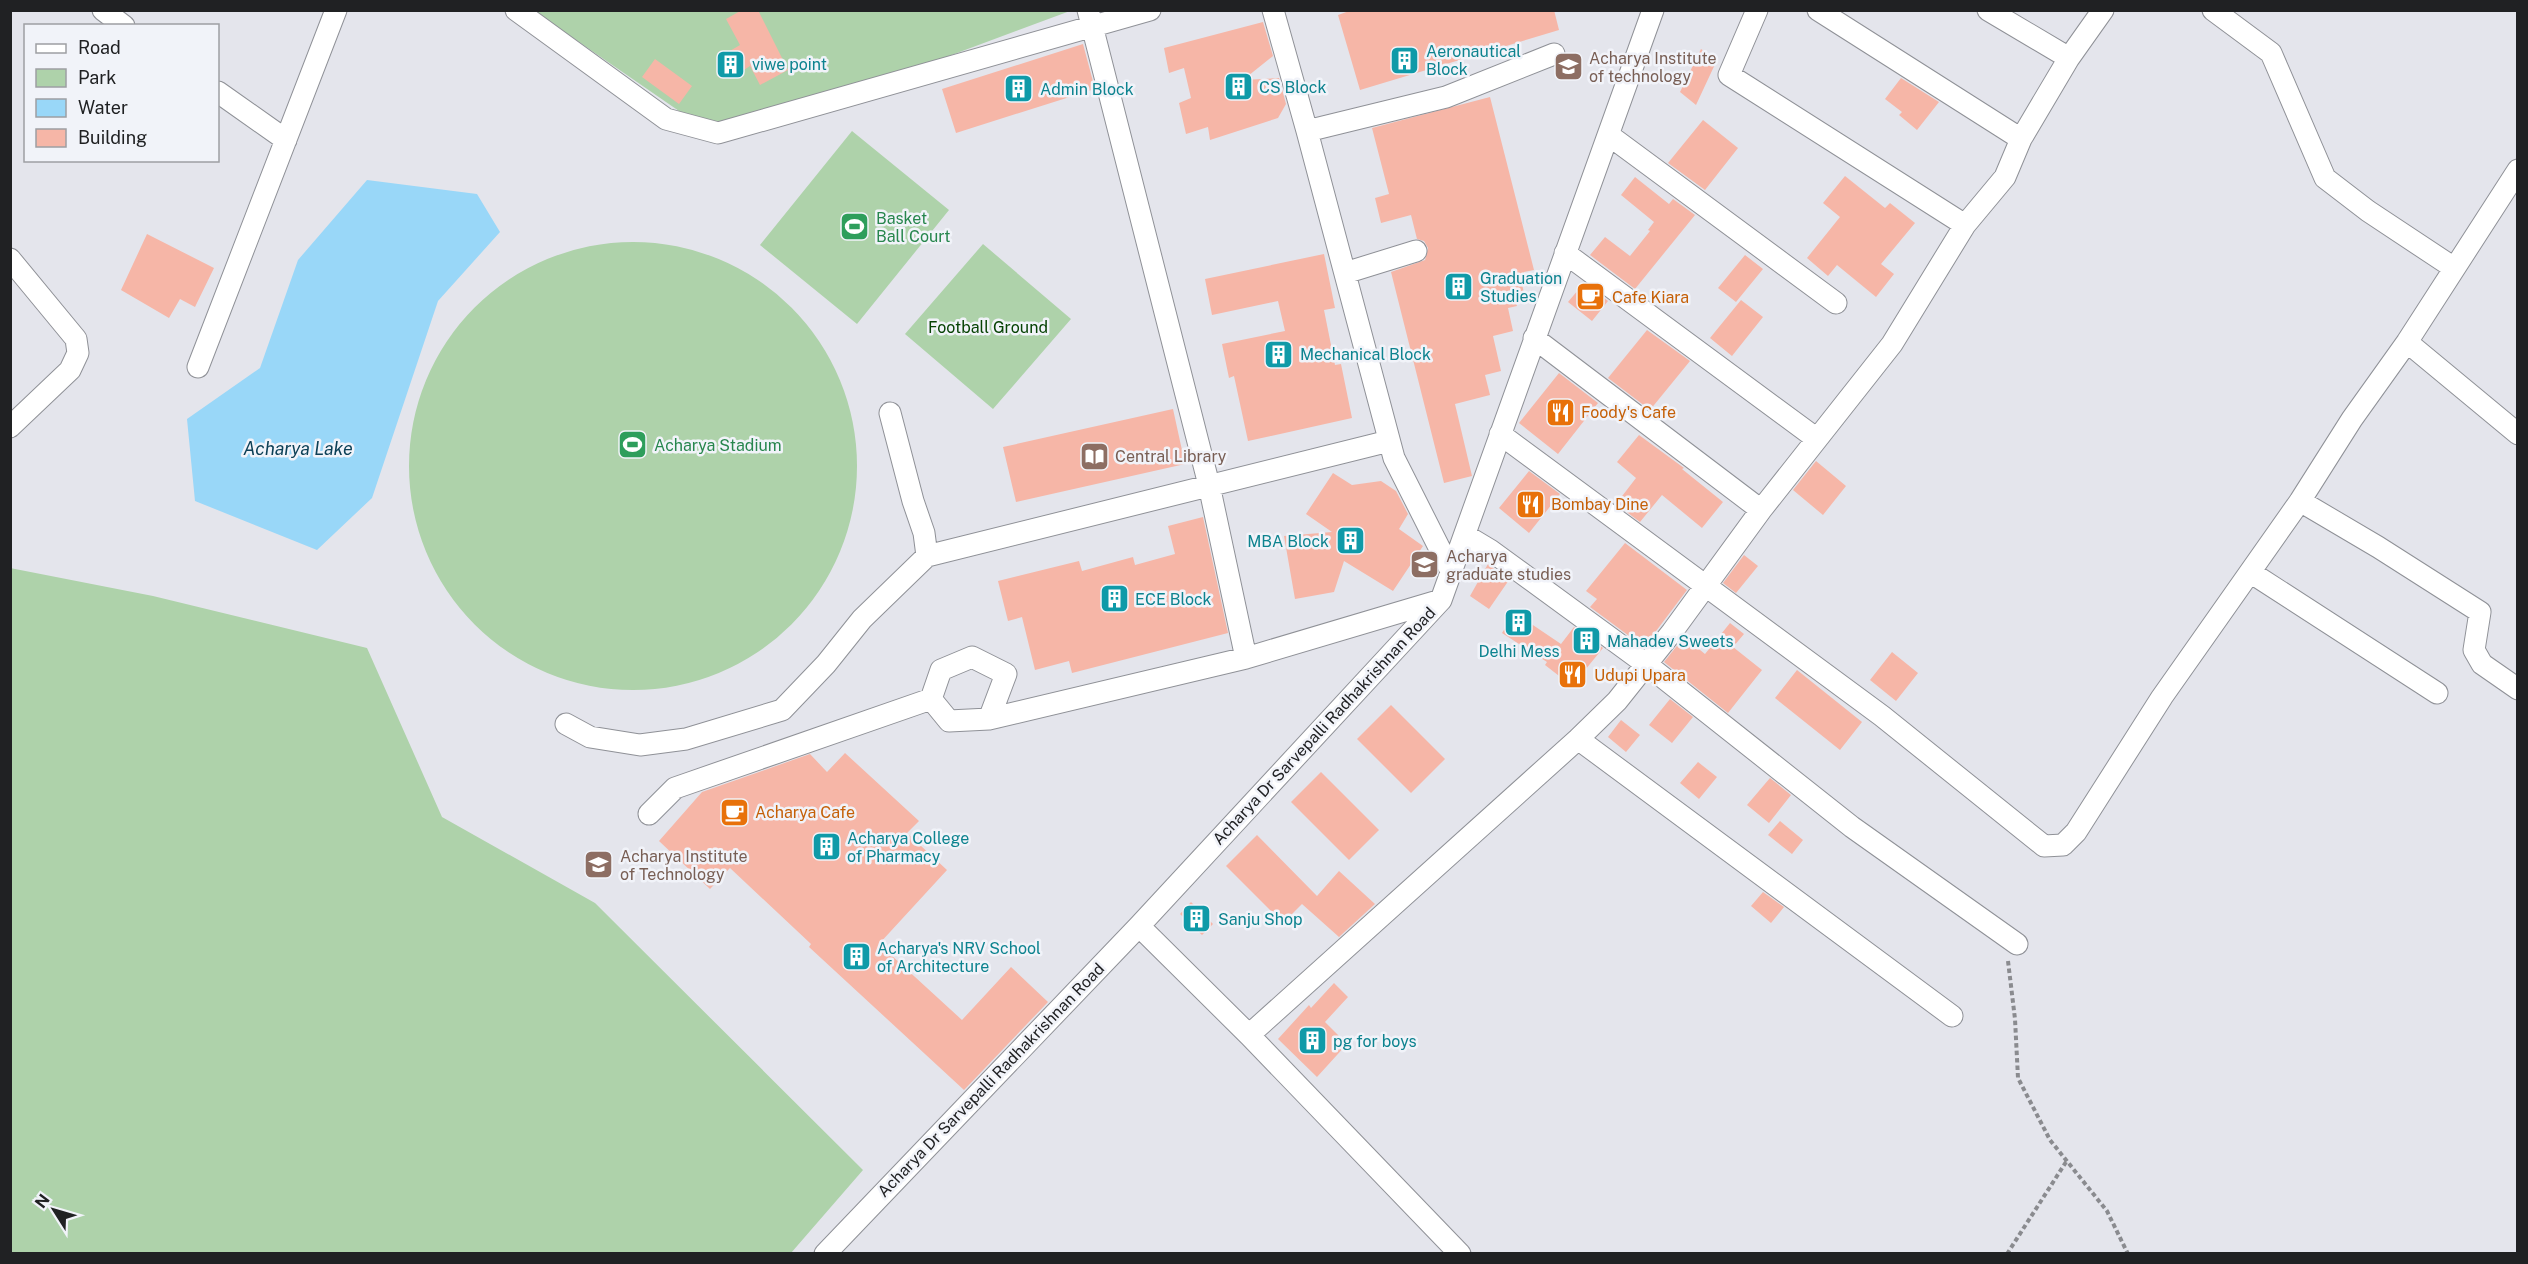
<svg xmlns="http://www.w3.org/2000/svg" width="2528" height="1264" font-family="'Public Sans',sans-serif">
  <rect width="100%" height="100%" fill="#e4e5ec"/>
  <path fill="#aed2aa" d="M534 11H1070L823 103 708 131Z
    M852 131 949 210 857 324 760 245Z
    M409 466a224 224 0 1 1 448 0a224 224 0 1 1-448 0Z
    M983 244 1071 319 993 409 905 334Z
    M10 568 153 596 367 648 442 817 595 903 863 1170 791 1253H11Z"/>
  <path fill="#99d7f8" d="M367 180 477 194 500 232 438 301 372 498 317 550 195 501 187 419 260 368 298 260Z"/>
  <path fill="#f6b6a7" d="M742 10H758L788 70 760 85 750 66 730 79 718 58 740 45 726 19Z
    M1352 10H1554L1559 30 1360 90 1338 15Z
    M1263 22 1273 56 1243 80 1279 78 1286 104 1278 118 1210 140 1208 127 1186 134 1179 103 1191 98 1184 68 1169 73 1164 48Z
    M1083 44 1095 89 956 133 942 89Z
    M1701 49 1717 60 1696 105 1680 92Z
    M655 59 692 86 679 104 642 77Z
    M1901 78 1939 102 1917 130 1899 115 1902 112 1885 99Z
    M1490 97 1534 270 1524 272 1526 279 1521 280 1524 293 1514 296 1517 306 1508 308 1513 331 1493 336 1501 371 1485 375 1490 395 1455 404 1472 476 1444 483 1391 272 1425 260 1428 248 1424 241 1417 239 1411 215 1381 223 1375 198 1389 194 1372 128Z
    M1703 120 1738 148 1705 190 1668 163Z
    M1845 176 1885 208 1890 203 1915 223 1881 264 1894 274 1876 297 1837 265 1828 276 1807 258 1840 217 1823 203Z
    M1635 177 1669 204 1673 199 1695 215 1635 289 1590 255 1605 237 1630 256 1650 231 1648 230 1654 222 1621 195Z
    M147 234 214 268 195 307 180 299 169 318 121 290Z
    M1324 254 1335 308 1324 310 1335 365 1341 364 1352 418 1248 441 1234 376 1229 378 1222 344 1285 331 1278 301 1212 315 1205 279Z
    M1745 255 1763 269 1736 302 1718 288Z
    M1584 283 1608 301 1592 321 1568 302Z
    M1741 300 1763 317 1732 356 1710 338Z
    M1647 330 1690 361 1650 410 1608 378Z
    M1559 373 1598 403 1558 454 1519 423Z
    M1173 409 1185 464 1016 502 1003 447Z
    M1639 435 1684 468 1682 469 1723 502 1702 528 1662 495 1640 522 1616 504 1636 478 1617 462Z
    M1816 461 1846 486 1823 515 1793 490Z
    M1529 471 1560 494 1529 533 1499 508Z
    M1333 473 1352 485 1381 481 1396 491 1408 514 1399 529 1423 546 1393 591 1344 561 1334 592 1295 599 1284 536 1332 532 1306 514Z
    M1203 517 1228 633 1072 673 1069 661 1035 670 1022 617 1008 621 998 581 1079 561 1082 571 1133 557 1135 565 1175 554 1168 526Z
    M1625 543 1687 590 1644 647 1590 607 1597 599 1586 591Z
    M1744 555 1758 566 1736 593 1723 583Z
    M1488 564 1509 580 1489 609 1470 596Z
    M1515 613 1561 644 1574 627 1603 648 1572 686 1545 665 1547 662 1502 633Z
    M1730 623 1744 634 1733 647 1762 670 1728 713 1664 662 1684 637 1705 654Z
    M1892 652 1918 673 1896 701 1870 680Z
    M1797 670 1862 722 1840 750 1775 698Z
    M1670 699 1693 717 1672 743 1649 725Z
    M1391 705 1445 759 1411 793 1357 739Z
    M1621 720 1640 735 1626 752 1608 737Z
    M845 753 919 821 907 833 947 870 879 944 962 1020 1011 967 1048 1002 964 1090 809 947 811 944 730 868 710 889 659 841 702 792 810 754 827 772Z
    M1698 762 1717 777 1699 799 1680 783Z
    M1321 772 1379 830 1349 860 1291 802Z
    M1770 778 1791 795 1769 823 1747 805Z
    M1780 821 1803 840 1792 854 1768 835Z
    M1257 835 1317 896 1339 871 1375 904 1339 937 1302 904 1283 923 1226 866Z
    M1763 892 1784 907 1771 923 1751 906Z
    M1191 902 1213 924 1202 935 1180 914Z
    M1334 983 1348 997 1325 1022 1347 1044 1317 1077 1278 1039 1309 1005 1311 1008Z"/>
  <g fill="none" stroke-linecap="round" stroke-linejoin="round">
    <defs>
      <path id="minor" d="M103 10 124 26
        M516 10 666 119 718 133 1150 10
        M1088 10 1209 485 1246 658
        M1273 10 1307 131 1394 458 1452 573
        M1818 10 2021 139
        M1988 10 2069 58
        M2213 10 2271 53 2325 178 2368 211 2454 268
        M218 92 286 140
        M1307 131 1446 97 1554 54
        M1610 136 1836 303
        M1965 225 2005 177 2021 139 2069 58 2103 10
        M1565 253 1817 439
        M10 259 76 339 78 353 70 370 10 427
        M1345 273 1416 251
        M1534 338 1761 510
        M2407 342 2518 434
        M198 367 336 10
        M890 413 913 501 924 533 927 556
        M1500 434 1882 716 2044 846 2063 845 2076 832 2162 697 2300 501 2352 419 2407 342 2518 170
        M2300 501 2378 547 2480 612 2474 650 2482 664 2518 689
        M1465 535 1490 550 1646 664 1852 827 2017 944
        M2250 572 2437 693
        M931 699 941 670 972 657 1006 674 989 719
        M566 724 590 737 640 745 686 739 782 710 826 664 862 619 927 556 1389 441
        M1578 739 1952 1016
        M649 814 675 788 931 699 949 721 989 719 1246 658 1441 600
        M1139 926 1249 1035 1460 1254
        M1249 1035 1578 739 1617 701 1672 632 1761 510 1892 344 1965 225 1729 75 1757 10
        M825 1254 1139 926 1441 600 1653 10"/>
    </defs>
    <use href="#minor" stroke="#8f9197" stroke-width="23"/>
    <path stroke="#8a8b8f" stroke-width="4" stroke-dasharray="4.5 3" stroke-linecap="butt" d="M2008 961 2015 1019 2018 1078 2050 1140 2107 1211 2128 1254
      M2007 1254 2066 1162"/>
    <use href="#minor" stroke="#fff" stroke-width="21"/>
  </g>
  <defs>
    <symbol id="building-square" viewBox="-11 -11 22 22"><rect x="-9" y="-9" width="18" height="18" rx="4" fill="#0f9aa8" stroke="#f1f3f9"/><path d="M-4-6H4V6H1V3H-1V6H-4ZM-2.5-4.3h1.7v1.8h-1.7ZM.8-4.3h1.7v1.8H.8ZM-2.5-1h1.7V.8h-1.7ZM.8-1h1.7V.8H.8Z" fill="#fff"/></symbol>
    <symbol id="university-square" viewBox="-11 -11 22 22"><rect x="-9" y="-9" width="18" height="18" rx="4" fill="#8d6e63" stroke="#f1f3f9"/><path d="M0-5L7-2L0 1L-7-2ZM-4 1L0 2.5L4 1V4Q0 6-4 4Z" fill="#fff"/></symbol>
    <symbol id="stadium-square" viewBox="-11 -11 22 22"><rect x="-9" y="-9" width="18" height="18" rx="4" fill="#2e9e5b" stroke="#f1f3f9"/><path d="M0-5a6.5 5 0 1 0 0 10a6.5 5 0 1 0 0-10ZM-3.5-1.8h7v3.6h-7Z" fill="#fff"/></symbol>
    <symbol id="cafe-square" viewBox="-11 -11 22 22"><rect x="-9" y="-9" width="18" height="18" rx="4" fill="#e8710a" stroke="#f1f3f9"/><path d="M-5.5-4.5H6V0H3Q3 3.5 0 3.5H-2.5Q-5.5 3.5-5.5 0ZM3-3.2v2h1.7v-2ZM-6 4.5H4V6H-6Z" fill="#fff"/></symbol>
    <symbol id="restaurant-square" viewBox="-11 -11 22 22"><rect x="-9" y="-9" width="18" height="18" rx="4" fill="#e8710a" stroke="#f1f3f9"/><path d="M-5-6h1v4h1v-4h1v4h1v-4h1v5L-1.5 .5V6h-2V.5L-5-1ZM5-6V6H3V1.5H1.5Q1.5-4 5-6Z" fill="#fff"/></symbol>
    <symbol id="library-square" viewBox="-11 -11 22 22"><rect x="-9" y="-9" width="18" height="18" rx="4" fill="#8d6e63" stroke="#f1f3f9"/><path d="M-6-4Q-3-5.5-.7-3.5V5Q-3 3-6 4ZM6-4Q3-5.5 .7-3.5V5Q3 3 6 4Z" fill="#fff"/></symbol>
  </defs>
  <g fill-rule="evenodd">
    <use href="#building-square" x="1388" y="44" width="33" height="33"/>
    <use href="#building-square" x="714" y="48" width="33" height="33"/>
    <use href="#university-square" x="1552" y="50" width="33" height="33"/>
    <use href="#building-square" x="1222" y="70" width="33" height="33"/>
    <use href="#building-square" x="1002" y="72" width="33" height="33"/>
    <use href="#stadium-square" x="838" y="210" width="33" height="33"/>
    <use href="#building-square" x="1442" y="270" width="33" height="33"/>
    <use href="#cafe-square" x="1574" y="280" width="33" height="33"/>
    <use href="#building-square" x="1262" y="338" width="33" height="33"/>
    <use href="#restaurant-square" x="1544" y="396" width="33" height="33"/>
    <use href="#stadium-square" x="616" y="428" width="33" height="33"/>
    <use href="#library-square" x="1078" y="440" width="33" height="33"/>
    <use href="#restaurant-square" x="1514" y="488" width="33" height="33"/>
    <use href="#building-square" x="1334" y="524" width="33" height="33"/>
    <use href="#university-square" x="1408" y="548" width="33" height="33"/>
    <use href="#building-square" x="1098" y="582" width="33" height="33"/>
    <use href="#building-square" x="1502" y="606" width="33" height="33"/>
    <use href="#building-square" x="1570" y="624" width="33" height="33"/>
    <use href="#restaurant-square" x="1556" y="658" width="33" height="33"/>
    <use href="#cafe-square" x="718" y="796" width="33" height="33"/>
    <use href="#building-square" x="810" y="830" width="33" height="33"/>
    <use href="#university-square" x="582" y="848" width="33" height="33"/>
    <use href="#building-square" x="1180" y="902" width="33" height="33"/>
    <use href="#building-square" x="840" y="940" width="33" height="33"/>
    <use href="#building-square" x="1296" y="1024" width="33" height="33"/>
  </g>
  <g text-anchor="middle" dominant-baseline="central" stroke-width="5" stroke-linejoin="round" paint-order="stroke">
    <g font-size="16" fill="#0d838f" stroke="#f1f3f9" text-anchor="start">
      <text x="1426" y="51">Aeronautical<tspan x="1426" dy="18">Block</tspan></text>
      <text x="752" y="64">viwe point</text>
      <text x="1259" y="87">CS Block</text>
      <text x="1040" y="89">Admin Block</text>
      <text x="1480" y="278">Graduation<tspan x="1480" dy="18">Studies</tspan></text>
      <text x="1300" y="354">Mechanical Block</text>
      <text x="1329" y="541" text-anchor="end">MBA Block</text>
      <text x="1135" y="599">ECE Block</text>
      <text x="1607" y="641">Mahadev Sweets</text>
      <text x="1519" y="651" text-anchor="middle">Delhi Mess</text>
      <text x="847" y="838">Acharya College<tspan x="847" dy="18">of Pharmacy</tspan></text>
      <text x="1218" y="919">Sanju Shop</text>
      <text x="877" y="948">Acharya's NRV School<tspan x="877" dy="18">of Architecture</tspan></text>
      <text x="1333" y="1041">pg for boys</text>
    </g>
    <g font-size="16" fill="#785e54" stroke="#f1f3f9" text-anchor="start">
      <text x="1589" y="58">Acharya Institute<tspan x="1589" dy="18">of technology</tspan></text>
      <text x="1115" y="456">Central Library</text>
      <text x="1446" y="556">Acharya<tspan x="1446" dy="18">graduate studies</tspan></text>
      <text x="620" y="856">Acharya Institute<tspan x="620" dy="18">of Technology</tspan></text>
    </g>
    <g font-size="16" fill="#27864d" stroke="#f1f3f9" text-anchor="start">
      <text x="876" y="218">Basket<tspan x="876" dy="18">Ball Court</tspan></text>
      <text x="654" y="445">Acharya Stadium</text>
    </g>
    <g font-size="16" fill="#c56008" stroke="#f1f3f9" text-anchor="start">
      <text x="1612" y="297">Cafe Kiara</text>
      <text x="1581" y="412">Foody's Cafe</text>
      <text x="1551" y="504">Bombay Dine</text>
      <text x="1594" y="675">Udupi Upara</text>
      <text x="755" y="812">Acharya Cafe</text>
    </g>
    <g font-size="16" fill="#074304" stroke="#f1f3f9">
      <text x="988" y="327">Football Ground</text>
    </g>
    <g font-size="16" fill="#202123" stroke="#f1f3f9">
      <text transform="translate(1324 726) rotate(-47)">Acharya Dr Sarvepalli Radhakrishnan Road</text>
      <text transform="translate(991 1080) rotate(-46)">Acharya Dr Sarvepalli Radhakrishnan Road</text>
    </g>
    <g font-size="18" font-style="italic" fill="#0c4057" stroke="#f1f3f9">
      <text x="298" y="448">Acharya Lake</text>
    </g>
  </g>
  <rect width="2528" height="1264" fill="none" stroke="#202123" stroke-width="24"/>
  <rect x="24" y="24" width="195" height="138" fill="#f1f3f9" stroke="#9d9fa3" stroke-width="1.5"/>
  <rect x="36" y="44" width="30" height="9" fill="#ffffff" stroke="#9d9fa3" stroke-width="1.5"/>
  <text x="78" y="54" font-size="18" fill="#202123">Road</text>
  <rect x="36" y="69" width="30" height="18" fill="#aed2aa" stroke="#9d9fa3" stroke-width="1.5"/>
  <text x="78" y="84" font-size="18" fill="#202123">Park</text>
  <rect x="36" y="99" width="30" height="18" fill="#99d7f8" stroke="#9d9fa3" stroke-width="1.5"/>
  <text x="78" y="114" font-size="18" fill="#202123">Water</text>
  <rect x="36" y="129" width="30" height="18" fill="#f6b6a7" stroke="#9d9fa3" stroke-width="1.5"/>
  <text x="78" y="144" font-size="18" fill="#202123">Building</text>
  <g transform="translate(54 1210) rotate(307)" stroke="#f1f3f9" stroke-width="4.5" paint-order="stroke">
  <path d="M0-4.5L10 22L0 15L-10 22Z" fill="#202123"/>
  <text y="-9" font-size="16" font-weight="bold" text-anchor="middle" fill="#202123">N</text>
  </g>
</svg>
